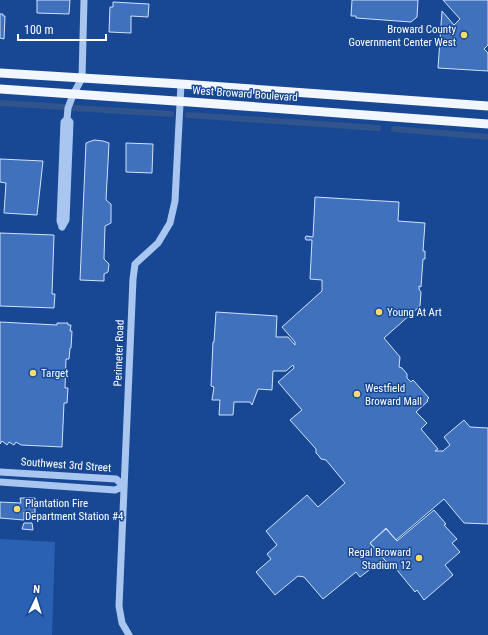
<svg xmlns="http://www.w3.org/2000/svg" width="488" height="635" font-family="'Roboto Condensed',sans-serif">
  <rect width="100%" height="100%" fill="#184894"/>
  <path fill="#2b61b3" d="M0 539 55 542 52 635H0Z"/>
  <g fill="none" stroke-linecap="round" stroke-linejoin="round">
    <path stroke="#31548c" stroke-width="6" d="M0 103 64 107
      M73 108 171 114
      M188 115 378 128
      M394 129 488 137"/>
  </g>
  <path fill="#4071bc" stroke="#d0e1fb" d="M37 0H70L69 14 37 13Z
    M352 0H418L417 17 411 22 356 18V16H351Z
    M443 0H488V45L484 49 488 53V71L438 68 442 11 454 25 460 19Z
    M113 2 149 4 148 17 131 16V33L109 32 110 7H113Z
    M0 14H3V16H5L4 39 0 38Z
    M94 140 103 141 109 143 106 200 111 204V223L105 226 104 259 109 264 108 272 104 274V281L80 280 86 143Z
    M126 143 153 144 152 173 126 172Z
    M0 159 43 161 37 215 4 213 6 183 0 182Z
    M315 197 399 202 398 221 425 223 423 251H425V259H423L421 287 419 286V289L421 292 420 306 384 338 400 357 399 367 402 368 407 374V378L411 382 413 380 429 398 427 400 428 401 416 412 427 423 421 429 438 449 435 451H443L450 445 444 437 464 420 470 427 488 428V524L464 523 444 499 396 540 386 528 370 543 390 566 388 567 382 564H377L360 577 356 572 323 599 304 577 298 576 275 595 256 572 271 559 267 554 277 545 266 531 307 495 318 507 345 483 326 460 321 459 319 456 316 453V449L290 420 302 410 278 382 294 368 293 365 286 371H273L272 390 258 389 252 405 250 402H234L233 415H219L220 400H212L214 387 211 386 213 342H214L216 312 277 316 276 337H288L295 345V342L282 327 322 291V280L310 279 312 240H306L305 238 306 236 313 237Z
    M0 233 54 235 52 294H55L54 308 0 306Z
    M0 322 57 325V323H68V325H71L70 331H72L71 348H70L69 359H66L65 388H68L67 403H64L62 447 21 445 16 442 14 445 9 442 7 445 2 441 0 444Z
    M20 498H35V513L24 512V520L0 518V502L21 503Z
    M434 510 446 524 444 525 457 539 452 543 460 552 445 565 453 575 424 600 417 590 415 592 392 564 390 566 370 543 386 529 397 541Z
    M24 523H32L33 530 22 529Z"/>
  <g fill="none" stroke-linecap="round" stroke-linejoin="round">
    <path stroke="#a9c6f0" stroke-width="7" d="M62 227 60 221 64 122 67 119 68 108 73 95 82 78 84 0
      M62 227 66 220 70 122 67 119
      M0 472 116 479 124 486
      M0 482 115 490 124 486
      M129 635 122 623 119 606 133 279 135 264 158 243 170 223 175 201 181 84"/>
    <path stroke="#f2f6ff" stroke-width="9" d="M0 73 181 84 488 106
      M0 89 190 102 488 124"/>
  </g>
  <g fill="#ffdb68" stroke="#184894" stroke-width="1.5">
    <circle cx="464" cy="35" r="4"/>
    <circle cx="379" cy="312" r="4"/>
    <circle cx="33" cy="373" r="4"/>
    <circle cx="357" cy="394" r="4"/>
    <circle cx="17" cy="509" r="4"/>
    <circle cx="419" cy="558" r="4"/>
  </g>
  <g text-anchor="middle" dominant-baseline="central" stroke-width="3" stroke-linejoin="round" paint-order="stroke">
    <g font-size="11" fill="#fff" stroke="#184894" text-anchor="start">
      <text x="456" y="29" text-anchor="end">Broward County<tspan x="456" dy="13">Government Center West</tspan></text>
      <text x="387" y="312">Young At Art</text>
      <text x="41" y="373">Target</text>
      <text x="365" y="388">Westfield<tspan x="365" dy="13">Broward Mall</tspan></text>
      <text x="25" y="503">Plantation Fire<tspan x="25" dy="13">Department Station #4</tspan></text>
      <text x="411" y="552" text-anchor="end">Regal Broward<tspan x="411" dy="13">Stadium 12</tspan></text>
    </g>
    <g font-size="11" fill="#fff" stroke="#184894">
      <text transform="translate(245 94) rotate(4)">West Broward Boulevard</text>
      <text transform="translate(119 353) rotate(-88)">Perimeter Road</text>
      <text transform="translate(66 465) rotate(4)">Southwest 3rd Street</text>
    </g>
  </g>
  <g transform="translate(36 599) rotate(4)" stroke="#184894" stroke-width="3" paint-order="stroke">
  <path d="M0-3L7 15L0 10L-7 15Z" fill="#ffffff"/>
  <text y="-6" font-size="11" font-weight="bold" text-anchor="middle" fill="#ffffff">N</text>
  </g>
  <path d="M18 34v6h88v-6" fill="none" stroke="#ffffff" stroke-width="2"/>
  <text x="24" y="34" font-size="12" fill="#ffffff" stroke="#184894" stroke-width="3" paint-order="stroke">100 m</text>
</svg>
